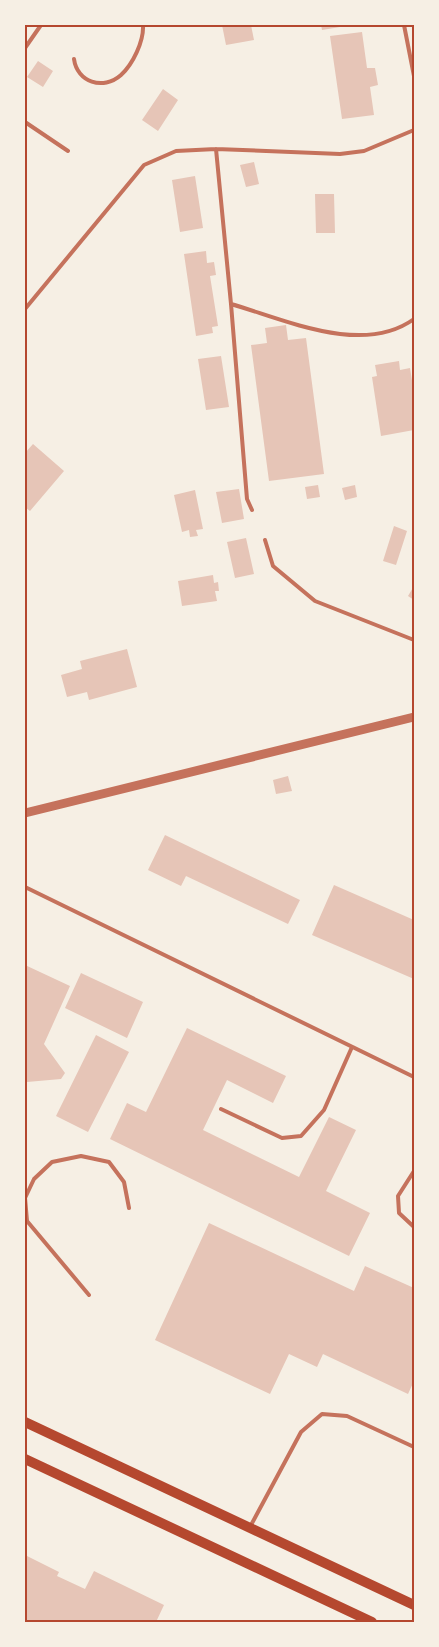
<svg xmlns="http://www.w3.org/2000/svg" width="439" height="1647" font-family="'Noto Sans',sans-serif">
  <rect width="100%" height="100%" fill="#f6efe4"/>
  <path fill="#e6c5b7" d="M222 25H251L254 40 226 45Z
    M321 25H339L340 27 322 30Z
    M362 32 367 68H375L378 85 370 87 374 115 342 119 330 36Z
    M38 61 53 71 43 87 27 77Z
    M163 89 178 100 158 131 142 120Z
    M254 162 259 184 246 187 240 165Z
    M195 176 203 228 180 232 172 180Z
    M315 194H334L335 233H316Z
    M206 251 207 263 214 262 216 275 210 276 218 326 212 327 213 333 196 336 184 254Z
    M286 325 288 340 306 338 324 474 269 481 251 345 267 343 265 328Z
    M221 356 229 407 206 410 198 359Z
    M399 361 400 370 410 368 414 393V430L381 436 372 377 377 376 375 365Z
    M33 444 64 471 30 511 25 507V453Z
    M318 485 320 497 307 499 305 487Z
    M355 485 357 497 345 500 342 488Z
    M239 489 244 519 222 523 216 492Z
    M195 490 203 529 196 530 198 536 190 537 189 530 182 532 174 495Z
    M394 526 407 531 396 565 383 561Z
    M246 538 254 574 235 578 227 542Z
    M213 575 214 583 218 582 219 591H215L217 601 182 606 178 581Z
    M414 586V600L408 596Z
    M127 649 137 687 89 700 87 692 67 697 61 675 82 669 80 661Z
    M288 776 292 791 276 794 273 780Z
    M165 835 300 900 288 924 186 876 181 886 148 870Z
    M334 885 414 920V979L312 935Z
    M25 965 70 986 44 1044 65 1073 61 1079 27 1082 25 1087Z
    M81 973 143 1002 127 1038 65 1008Z
    M187 1028 286 1076 273 1103 227 1080 203 1130 299 1177 329 1117 356 1130 326 1191 370 1213 349 1256 110 1139 127 1103 146 1112Z
    M96 1035 129 1052 88 1132 56 1116Z
    M209 1223 354 1291 365 1266 414 1288V1381L408 1394 323 1354 317 1367 289 1354 270 1394 155 1340Z
    M25 1555 59 1572 57 1576 85 1589 94 1571 164 1605 156 1622H25Z"/>
  <g fill="none" stroke-linecap="round" stroke-linejoin="round">
    <path stroke="#c5725c" stroke-width="4" d="M404 25 414 76
      M25 48 41 25
      M74 59C77 82 103 91 121 75 133 64 144 41 143 25
      M25 122 68 151
      M216 149 231 304 247 499 252 510
      M231 304C286 320 363 356 414 319
      M25 309 144 165 176 151 216 149 340 154 364 151 414 130
      M265 540 273 566 315 601 414 640
      M25 887 414 1077
      M221 1109 282 1138 301 1136 324 1110 352 1047
      M414 1171 398 1196 399 1213 414 1227
      M89 1295 27 1221 25 1198 34 1179 52 1162 81 1156 109 1162 124 1182 129 1208
      M250 1527 301 1432 322 1414 347 1416 414 1447"/>
    <path stroke="#c5725c" stroke-width="9" d="M25 813 414 717"/>
    <path stroke="#b5482f" stroke-width="10" d="M25 1422 414 1605
      M25 1459 372 1622"/>
  </g>
  <rect width="439" height="1647" fill="none" stroke="#f6efe4" stroke-width="52"/>
  <rect x="26" y="26" width="387" height="1595" fill="none" stroke="#b5482f" stroke-width="2"/>
</svg>
